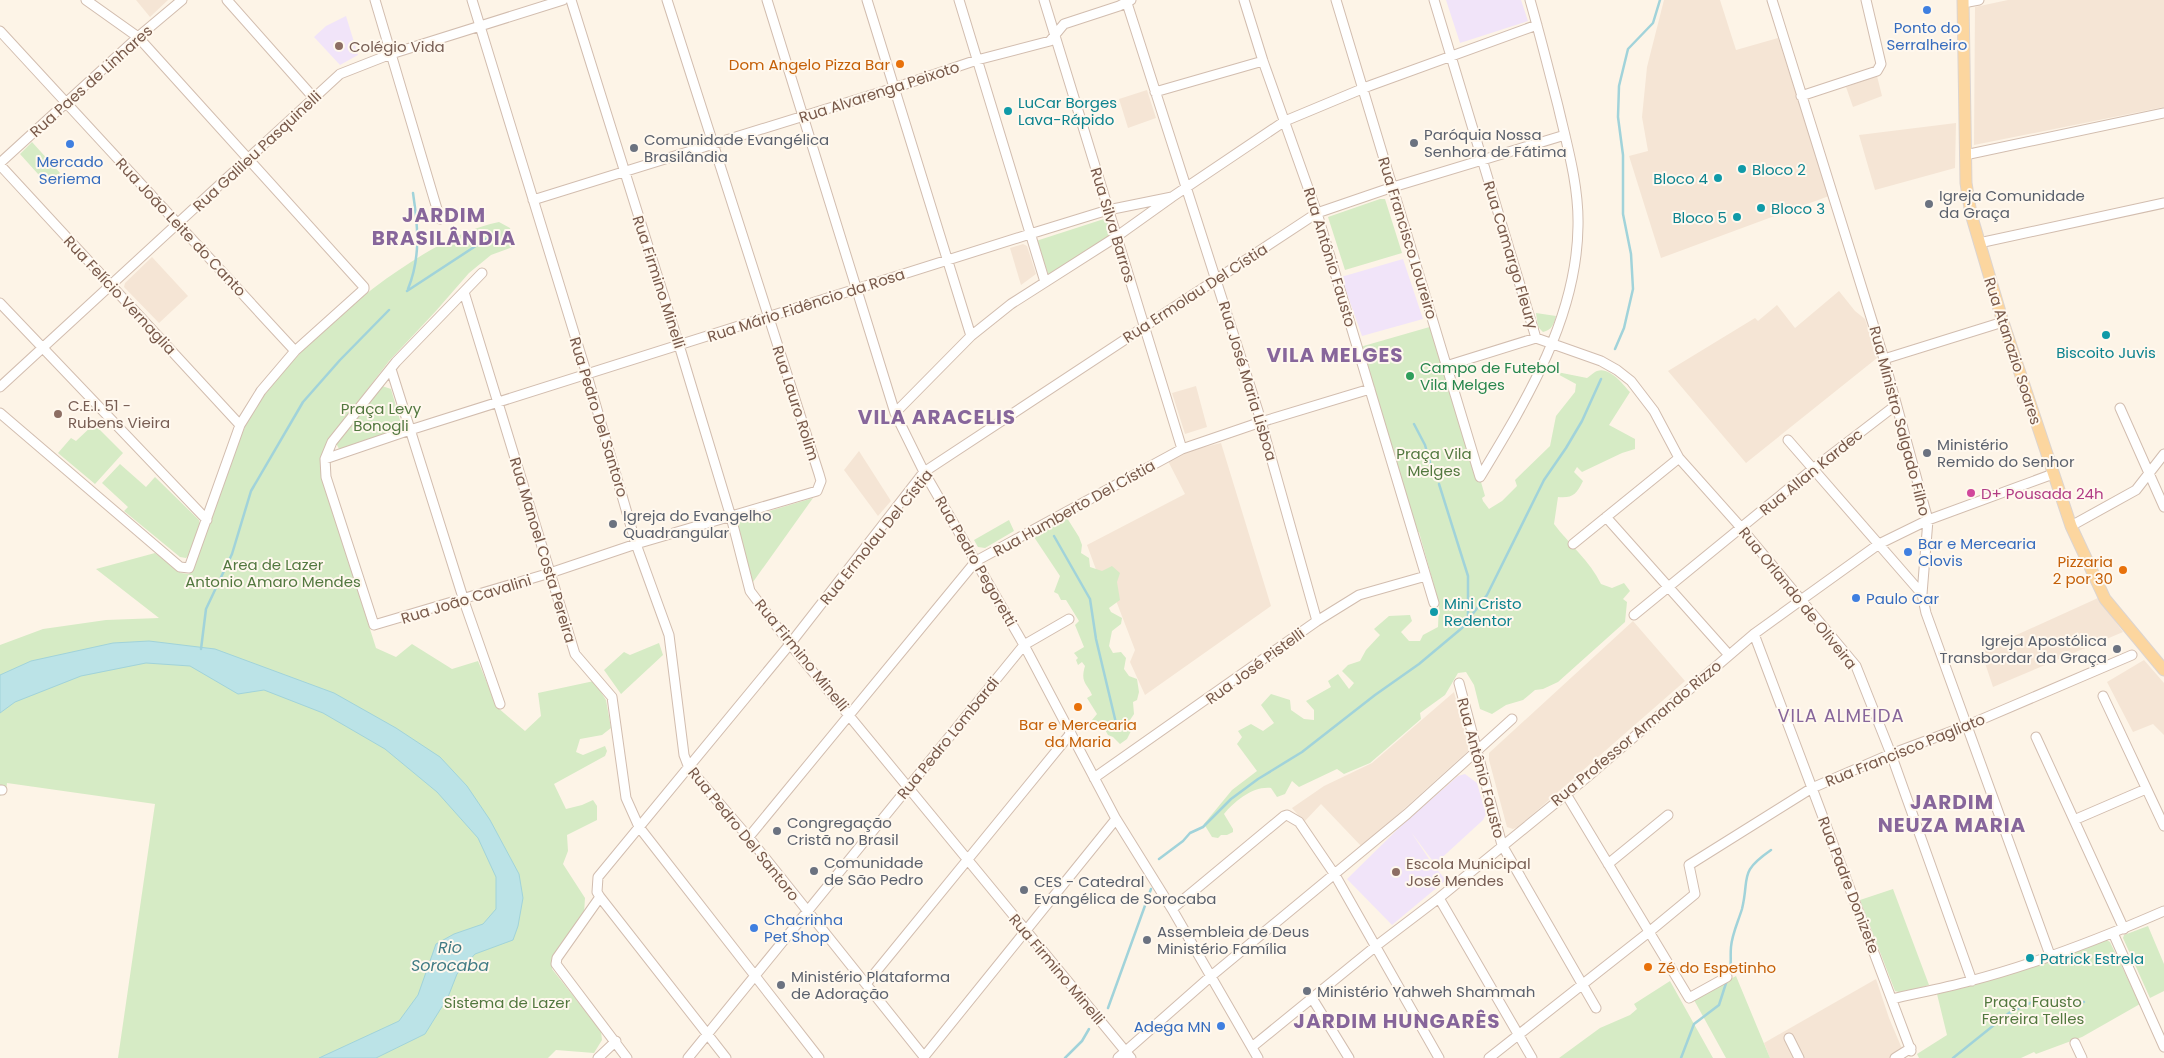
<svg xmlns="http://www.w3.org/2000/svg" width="2164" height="1058" font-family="Poppins,sans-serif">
  <rect width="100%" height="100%" fill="#fdf4e7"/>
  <path fill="#f5e5d5" d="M136 0H168L150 17Z
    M1664 0H1720L1736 50 1778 38 1829 196 1661 258 1629 156 1648 151 1642 117 1647 67Z
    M2008 0H2164V107L1974 145 1975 7Z
    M1877 76 1882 96 1853 107 1846 87Z
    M1147 90 1156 118 1128 128 1119 99Z
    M1956 123 1955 168 1875 190 1859 135Z
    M1023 244 1027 246 1036 274 1021 285 1010 248Z
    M152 257 188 296 159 323 124 287 125 283Z
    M1839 291 1855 311 1865 319 1877 358 1746 463 1668 371 1755 318 1758 321 1777 305 1795 328Z
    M1196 386 1207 427 1185 434 1172 393Z
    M1221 443 1271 606 1145 695 1130 662 1135 650 1110 585 1102 586 1087 545 1185 494 1168 461 1188 451Z
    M859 451 891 501 878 516 844 470Z
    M2098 598 2123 632 1993 687 1981 651Z
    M1633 621 1685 681 1518 827 1513 829 1507 827 1489 760V753Z
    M2144 660 2164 683V735L2153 724 2133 732 2107 682Z
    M1454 692 1468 744V751L1362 847 1321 804 1304 822 1292 808 1324 786 1372 763Z
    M1876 979 1889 1018 1906 1058H1770L1764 1043Z"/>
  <path fill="#f1e4f9" d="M1446 0H1521L1528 21 1460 43Z
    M346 16 358 55 340 65 314 37 326 26Z
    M1403 259 1423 319 1362 336 1341 277Z
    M1465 774 1477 783 1486 814 1483 820 1435 864 1411 832 1433 865 1446 880 1392 925 1347 879 1404 823 1458 776Z"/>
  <path fill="#d6ebc5" d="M32 142 60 173 47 184 20 154Z
    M1380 199H1385L1402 253 1345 270 1328 217Z
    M1107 218 1114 237 1049 276 1036 241Z
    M499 222 510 228 515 246 491 255 469 273 435 312 389 361 329 440 330 503 376 648 396 657 412 644 452 669 478 661 497 707 525 731 541 716 538 693 594 681 606 700 611 728 602 735 580 739 576 752 583 755 605 746 607 751 605 756 554 784 566 809 582 805 593 800 597 806V820L567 835 568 851 563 864 585 898 584 914 554 958 552 969 601 1031 602 1040 594 1053 556 1050 548 1058H118L155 804 7 783 6 792 0 796V645L43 629 106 620 159 618 96 569 155 553 181 573 189 574 193 569C205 537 217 505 228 473 234 458 238 441 245 427 280 354 419 237 499 222Z
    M1536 313 1556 316C1554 324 1552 330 1543 332L1538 327Z
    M1433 326 1479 475 1485 496 1482 498 1483 501 1489 509 1502 501 1517 486 1515 480 1550 446 1556 416 1575 392 1576 384 1552 371 1587 378C1590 376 1594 372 1597 371 1609 366 1623 384 1630 392L1609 425 1635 439V449L1622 453 1582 472 1577 467 1574 472 1583 481C1576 495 1573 498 1558 497L1554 524C1569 544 1590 561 1601 584L1612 588 1624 583 1630 591 1623 599 1627 602 1625 622 1558 682 1543 689 1535 690 1523 700 1506 705 1492 714 1480 709 1474 685 1466 672 1458 673 1445 695 1420 713 1421 719 1370 763 1344 774 1337 769 1299 787 1292 781 1285 794 1277 797 1271 788C1253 786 1235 801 1224 814L1233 829V832L1227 835H1221L1218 838 1212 837 1204 824 1232 790 1257 771 1237 744 1242 737 1238 731 1251 724 1263 731 1274 723 1261 705 1271 694 1290 700 1291 710 1304 719 1314 720V710L1306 701 1331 687 1328 681 1338 674 1349 689 1354 683 1342 671 1348 665 1360 661 1366 650 1380 635 1374 629 1389 616 1410 615 1412 621 1401 632 1409 641H1420L1423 635 1438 627 1439 603 1419 532 1416 533 1360 347Z
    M382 386 391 389 402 427 400 429 339 449 336 443Z
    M94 424 123 453 95 484 58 453 71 438 76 441Z
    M120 464 146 487 155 477 199 520C202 532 196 551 186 558L180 557 124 511 128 507 102 483Z
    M813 498 753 582 736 521Z
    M1067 518 1079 537 1082 545 1081 553 1089 558 1090 567 1102 571 1112 566 1120 573 1117 582 1120 600 1109 608 1111 612 1122 618 1121 624 1112 631 1109 646 1113 653 1121 652 1126 658 1124 669 1129 676 1137 679 1139 692 1137 700 1133 702 1134 714 1126 726 1131 731 1127 739 1120 744 1113 737 1108 735 1103 726H1097L1092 720 1097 714 1087 698 1092 695C1087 683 1080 683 1085 666L1082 662 1078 665 1076 660 1078 658 1074 653 1084 647 1075 625 1079 621 1066 600H1061L1058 594 1054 592 1060 576 1034 537Z
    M1009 520 1014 531 985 548 978 547 974 540Z
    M659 643 663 655 621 694 604 670 624 652 630 655Z
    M1893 889 1929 985 1902 993 1895 991 1860 900Z
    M2148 926 2164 964V991L2150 998 2123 938 2124 935Z
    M2105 939 2110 942 2140 1004 2082 1037 2036 1054 2034 1052 2021 1058H1919L1917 1054 1947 1035 1937 994 1973 985Z
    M1736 976 1770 1058H1726L1694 1000Z
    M1670 981 1713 1058H1559L1600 1028 1630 1015 1637 1009 1634 1004Z"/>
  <path fill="#bbe3e7" stroke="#a1d3da" d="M149 641 215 649 334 693 396 728 440 757 467 786 490 820 519 874 523 898 518 926 513 940 475 954 457 974 448 997 425 1034 376 1058H319L399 1021 418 995 436 944 454 934 483 924 496 909V877L478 838 437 792 385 749 323 713 264 690 238 694 190 666 146 663 81 676 15 702 0 713V675L31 661 113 643Z"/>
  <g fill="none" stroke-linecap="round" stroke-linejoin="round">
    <path stroke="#a1d3da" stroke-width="2.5" d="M408 289C421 257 418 226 413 193
      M407 291 494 234
      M1615 349 1624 328 1633 289 1631 254 1623 214V155L1618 117 1619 86 1628 49 1653 23 1660 0
      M1414 424 1425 445 1432 470
      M1439 484 1468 576V618
      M1054 536 1090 599 1096 639 1116 723
      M201 649 206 609 232 554 251 491 303 402 340 360 389 310
      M1159 859 1183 841 1190 833 1203 827 1231 799 1258 779 1302 752 1375 695 1419 664 1462 628 1487 595 1544 480 1566 448 1582 421 1601 379
      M1729 975C1732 965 1730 957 1731 947 1732 934 1738 922 1742 909 1750 876 1738 873 1771 850
      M1108 1008 1151 889
      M1065 1058 1082 1041 1089 1029
      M1681 1058 1694 1024 1719 1005 1727 980
      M1953 1058 2009 1013 2030 1003 2047 1000 2063 1003 2084 1002"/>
    <defs>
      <path id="minor" d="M227 0 313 97
        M375 0 440 219
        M472 0 587 375 636 544 669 635 684 755 689 768 750 839 925 1058
        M571 0 679 345 731 517 750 591 790 644 1131 1058
        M767 0 895 413 924 472 1024 645 1116 819 1172 909 1258 1058
        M867 0 971 336
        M959 0 1045 282
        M1044 0 1182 449
        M1126 0 1258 411 1317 621
        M1244 0 1263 61 1317 213 1434 603
        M1336 0 1480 477
        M1434 0 1536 338
        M1772 0 1884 359 1928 520 1922 594 1926 613 2050 955
        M1963 3 1979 0
        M0 31 295 351
        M1155 92 1263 61
        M1801 96 1877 71 1881 64 1866 0
        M1965 155 2164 113
        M0 163 138 37 182 0
        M0 165 240 425
        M533 200 894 88 977 60 1050 41 1064 24 1119 6 1131 0
        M1979 243 2164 203
        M482 273 396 362 332 442 325 459 326 477 374 625 550 573 636 544 817 491 821 481 819 474 667 0
        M464 292 575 654 612 697 626 798 639 827 819 1058
        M0 303 207 520
        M1884 359 2003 322
        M1446 366 1536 338 1601 361 1617 370 1631 381 1654 411 1679 458 1737 523 1856 666 1891 754 1972 981
        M391 369 465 604 500 704
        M0 387 340 74 391 54 563 0
        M2120 408 2164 507
        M0 413 180 567 189 568 240 425 261 391 295 351 364 289V287L138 37 86 0
        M895 413 971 336 1011 304 1116 237 1172 197 1285 121 1369 86 1537 25
        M1788 440 1922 594
        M325 459 410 430 1030 234 1108 210 1172 197
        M1480 477C1526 401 1577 318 1578 226 1579 186 1567 145 1558 106 1549 71 1540 35 1530 0
        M1606 517 1729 655
        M2071 526 2136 490 2164 454
        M1573 544 1679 458
        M1634 615 1814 468 1896 405
        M1754 634 1911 1051
        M1459 683 1502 845 1596 1008
        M2103 696 2164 826
        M2036 737 2124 929
        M1094 778 1317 621 1359 595 1426 576
        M0 790H2
        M1566 794 1689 998 1727 977
        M2074 820 2146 789
        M748 838 976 561 1182 449 1261 422 1370 389
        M1608 864 1668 815
        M600 897 557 958 556 964 627 1058
        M1439 898 1532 1058
        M1172 909 1284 816 1287 815 1299 822 1335 875 1439 1058
        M2113 933 2164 1047
        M866 984 1071 733
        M1312 998 1349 1058
        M1892 999C1918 993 1944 988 1970 981 2036 964 2102 938 2164 911
        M1789 1038 1799 1058
        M2075 1043 2082 1058
        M1252 1047 1376 946 1439 898 1586 778 1754 634 1801 600 1879 544 1928 520 2053 474
        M598 1058 616 1041
        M688 1058 1024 645 1069 619
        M726 1058 600 897 597 892 598 877 790 644 924 472 1317 213 1393 187 1565 135
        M923 1058 1116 819
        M1118 1058 1210 977 1407 814 1512 719
        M1489 1058 1649 932 1695 894 1689 865 1812 788 1891 754 1966 726 2132 655
        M1895 1058 1911 1048"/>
      <path id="major" d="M1963 0 1966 183 1971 214 2003 322 2071 526 2105 599 2164 670"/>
    </defs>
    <use href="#minor" stroke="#d2bdaf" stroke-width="11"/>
    <use href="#major" stroke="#dcd4d0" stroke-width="13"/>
    <use href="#minor" stroke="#fff" stroke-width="9"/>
    <use href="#major" stroke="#fcd69f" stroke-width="11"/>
  </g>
  <g fill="#3f7fe0" stroke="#fff8ee" stroke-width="2">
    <circle cx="1927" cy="10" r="5"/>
    <circle cx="70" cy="144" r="5"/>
    <circle cx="1908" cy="552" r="5"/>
    <circle cx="1856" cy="598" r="5"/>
    <circle cx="754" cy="928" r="5"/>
    <circle cx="1221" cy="1026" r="5"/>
  </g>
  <g fill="#8d6e63" stroke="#fff8ee" stroke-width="2">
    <circle cx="339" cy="46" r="5"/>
    <circle cx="58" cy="414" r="5"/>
    <circle cx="1396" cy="872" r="5"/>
  </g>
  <g fill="#e8710a" stroke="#fff8ee" stroke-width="2">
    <circle cx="900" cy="64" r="5"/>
    <circle cx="2123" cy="570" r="5"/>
    <circle cx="1078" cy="707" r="5"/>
    <circle cx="1648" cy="967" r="5"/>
  </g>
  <g fill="#0f9aa8" stroke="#fff8ee" stroke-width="2">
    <circle cx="1008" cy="111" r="5"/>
    <circle cx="1742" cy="169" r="5"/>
    <circle cx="1718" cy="178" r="5"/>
    <circle cx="1761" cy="208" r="5"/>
    <circle cx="1737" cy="217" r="5"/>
    <circle cx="2106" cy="335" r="5"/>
    <circle cx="1434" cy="612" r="5"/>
    <circle cx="2030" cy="958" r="5"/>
  </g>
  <g fill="#6b7280" stroke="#fff8ee" stroke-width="2">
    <circle cx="1414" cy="143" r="5"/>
    <circle cx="634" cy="148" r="5"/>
    <circle cx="1929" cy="204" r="5"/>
    <circle cx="1927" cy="453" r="5"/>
    <circle cx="613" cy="524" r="5"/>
    <circle cx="2117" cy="649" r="5"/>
    <circle cx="777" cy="831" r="5"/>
    <circle cx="814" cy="871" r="5"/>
    <circle cx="1024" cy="890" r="5"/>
    <circle cx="1147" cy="940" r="5"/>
    <circle cx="781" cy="985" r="5"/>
    <circle cx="1307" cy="991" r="5"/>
  </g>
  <circle fill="#2e9e5b" stroke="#fff8ee" stroke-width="2" cx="1410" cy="376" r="5"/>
  <circle fill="#d1479c" stroke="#fff8ee" stroke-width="2" cx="1971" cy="493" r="5"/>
  <g text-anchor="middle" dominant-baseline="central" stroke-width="4" stroke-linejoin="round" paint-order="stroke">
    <g font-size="15" fill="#366cbe" stroke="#fff8ee" text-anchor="start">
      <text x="1927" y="27" text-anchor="middle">Ponto do<tspan x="1927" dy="17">Serralheiro</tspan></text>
      <text x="70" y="161" text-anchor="middle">Mercado<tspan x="70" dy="17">Seriema</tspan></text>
      <text x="1918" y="543">Bar e Mercearia<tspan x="1918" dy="17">Clovis</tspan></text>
      <text x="1866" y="598">Paulo Car</text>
      <text x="764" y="919">Chacrinha<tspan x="764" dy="17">Pet Shop</tspan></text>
      <text x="1211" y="1026" text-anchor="end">Adega MN</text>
    </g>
    <g font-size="15" fill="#785e54" stroke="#fff8ee" text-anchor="start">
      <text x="349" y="46">Colégio Vida</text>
      <text x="68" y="405">C.E.I. 51 -<tspan x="68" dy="17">Rubens Vieira</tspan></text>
      <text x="1406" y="863">Escola Municipal<tspan x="1406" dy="17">José Mendes</tspan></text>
    </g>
    <g font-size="15" fill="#c56008" stroke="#fff8ee" text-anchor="end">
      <text x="890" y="64">Dom Angelo Pizza Bar</text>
      <text x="2113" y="561">Pizzaria<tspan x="2113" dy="17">2 por 30</tspan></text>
      <text x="1078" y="724" text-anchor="middle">Bar e Mercearia<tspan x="1078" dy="17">da Maria</tspan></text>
      <text x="1658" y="967" text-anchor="start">Zé do Espetinho</text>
    </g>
    <g font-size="15" fill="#78594a" stroke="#fff8ee">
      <text transform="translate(91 81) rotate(-42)">Rua Paes de Linhares</text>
      <text transform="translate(879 92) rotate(-18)">Rua Alvarenga Peixoto</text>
      <text transform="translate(257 151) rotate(-43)">Rua Galileu Pasquinelli</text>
      <text transform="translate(1113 225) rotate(73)">Rua Silva Barros</text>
      <text transform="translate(181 227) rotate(47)">Rua João Leite do Canto</text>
      <text transform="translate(1408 238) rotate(73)">Rua Francisco Loureiro</text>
      <text transform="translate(1511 255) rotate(73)">Rua Camargo Fleury</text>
      <text transform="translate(1330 257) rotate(73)">Rua Antônio Fausto</text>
      <text transform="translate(659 282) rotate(72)">Rua Firmino Minelli</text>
      <text transform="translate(1195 293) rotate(-33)">Rua Ermolau Del Cístia</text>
      <text transform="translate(120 295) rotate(47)">Rua Felício Vernaglia</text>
      <text transform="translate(806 305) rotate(-18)">Rua Mário Fidêncio da Rosa</text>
      <text transform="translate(2013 351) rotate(72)">Rua Atanazio Soares</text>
      <text transform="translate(1248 381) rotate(73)">Rua José Maria Lisboa</text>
      <text transform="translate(796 403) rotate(72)">Rua Lauro Rolim</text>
      <text transform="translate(599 417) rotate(73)">Rua Pedro Del Santoro</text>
      <text transform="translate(1900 421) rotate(75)">Rua Ministro Salgado Filho</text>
      <text transform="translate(1811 472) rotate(-39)">Rua Allan Kardec</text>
      <text transform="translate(1074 508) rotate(-29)">Rua Humberto Del Cístia</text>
      <text transform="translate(876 537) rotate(-51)">Rua Ermolau Del Cístia</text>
      <text transform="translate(543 550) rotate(73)">Rua Manoel Costa Pereira</text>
      <text transform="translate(976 561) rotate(60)">Rua Pedro Pegoretti</text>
      <text transform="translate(1798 598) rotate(51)">Rua Orlando de Oliveira</text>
      <text transform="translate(466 599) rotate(-17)">Rua João Cavalini</text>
      <text transform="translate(802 655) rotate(51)">Rua Firmino Minelli</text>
      <text transform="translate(1255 666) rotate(-36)">Rua José Pistelli</text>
      <text transform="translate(1636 733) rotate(-40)">Rua Professor Armando Rizzo</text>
      <text transform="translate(948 738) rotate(-51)">Rua Pedro Lombardi</text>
      <text transform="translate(1905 750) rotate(-22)">Rua Francisco Pagliato</text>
      <text transform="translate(1481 768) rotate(75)">Rua Antônio Fausto</text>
      <text transform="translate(744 834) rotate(51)">Rua Pedro Del Santoro</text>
      <text transform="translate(1849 885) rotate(69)">Rua Padre Donizete</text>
      <text transform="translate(1057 969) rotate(50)">Rua Firmino Minelli</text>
    </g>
    <g font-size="15" fill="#0d838f" stroke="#fff8ee" text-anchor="start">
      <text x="1018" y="102">LuCar Borges<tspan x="1018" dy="17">Lava-Rápido</tspan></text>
      <text x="1752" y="169">Bloco 2</text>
      <text x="1708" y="178" text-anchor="end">Bloco 4</text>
      <text x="1771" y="208">Bloco 3</text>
      <text x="1727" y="217" text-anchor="end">Bloco 5</text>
      <text x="2106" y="352" text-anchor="middle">Biscoito Juvis</text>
      <text x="1444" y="603">Mini Cristo<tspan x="1444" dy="17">Redentor</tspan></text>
      <text x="2040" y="958">Patrick Estrela</text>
    </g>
    <g font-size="15" fill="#5b616d" stroke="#fff8ee" text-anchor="start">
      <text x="1424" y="134">Paróquia Nossa<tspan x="1424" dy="17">Senhora de Fátima</tspan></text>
      <text x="644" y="139">Comunidade Evangélica<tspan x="644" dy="17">Brasilândia</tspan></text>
      <text x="1939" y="195">Igreja Comunidade<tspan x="1939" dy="17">da Graça</tspan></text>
      <text x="1937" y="444">Ministério<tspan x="1937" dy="17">Remido do Senhor</tspan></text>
      <text x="623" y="515">Igreja do Evangelho<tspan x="623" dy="17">Quadrangular</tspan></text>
      <text x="2107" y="640" text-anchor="end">Igreja Apostólica<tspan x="2107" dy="17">Transbordar da Graça</tspan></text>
      <text x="787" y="822">Congregação<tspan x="787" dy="17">Cristã no Brasil</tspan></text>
      <text x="824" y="862">Comunidade<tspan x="824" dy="17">de São Pedro</tspan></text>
      <text x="1034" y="881">CES - Catedral<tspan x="1034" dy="17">Evangélica de Sorocaba</tspan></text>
      <text x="1157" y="931">Assembleia de Deus<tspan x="1157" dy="17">Ministério Família</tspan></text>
      <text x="791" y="976">Ministério Plataforma<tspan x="791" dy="17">de Adoração</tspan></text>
      <text x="1317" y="991">Ministério Yahweh Shammah</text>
    </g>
    <g font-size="15" fill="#27864d" stroke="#fff8ee" text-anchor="start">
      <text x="1420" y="367">Campo de Futebol<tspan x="1420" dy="17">Vila Melges</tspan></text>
    </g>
    <g font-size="15" fill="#52783f" stroke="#fff8ee">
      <text x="381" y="408">Praça Levy<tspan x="381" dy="17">Bonogli</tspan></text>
      <text x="1434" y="453">Praça Vila<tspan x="1434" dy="17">Melges</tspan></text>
      <text x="273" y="564">Area de Lazer<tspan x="273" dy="17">Antonio Amaro Mendes</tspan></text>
      <text x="2033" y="1001">Praça Fausto<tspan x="2033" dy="17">Ferreira Telles</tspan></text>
      <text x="507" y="1002">Sistema de Lazer</text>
    </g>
    <g font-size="15" fill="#b23c85" stroke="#fff8ee" text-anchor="start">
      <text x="1981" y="493">D+ Pousada 24h</text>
    </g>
    <g font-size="16" font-style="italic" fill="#407b84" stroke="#fff8ee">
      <text x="450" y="947">Rio<tspan x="450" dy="18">Sorocaba</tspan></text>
    </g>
    <g font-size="18" letter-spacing="1" fill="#87669b" stroke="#fff8ee">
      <text x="1841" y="715">VILA ALMEIDA</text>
    </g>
    <g font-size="20" font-weight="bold" letter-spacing="1" fill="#87669b" stroke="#fff8ee">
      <text x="444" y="215">JARDIM<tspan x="444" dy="23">BRASILÂNDIA</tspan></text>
      <text x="1335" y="355">VILA MELGES</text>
      <text x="937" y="417">VILA ARACELIS</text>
      <text x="1952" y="802">JARDIM<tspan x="1952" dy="23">NEUZA MARIA</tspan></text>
      <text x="1397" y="1021">JARDIM HUNGARÊS</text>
    </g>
  </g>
</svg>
